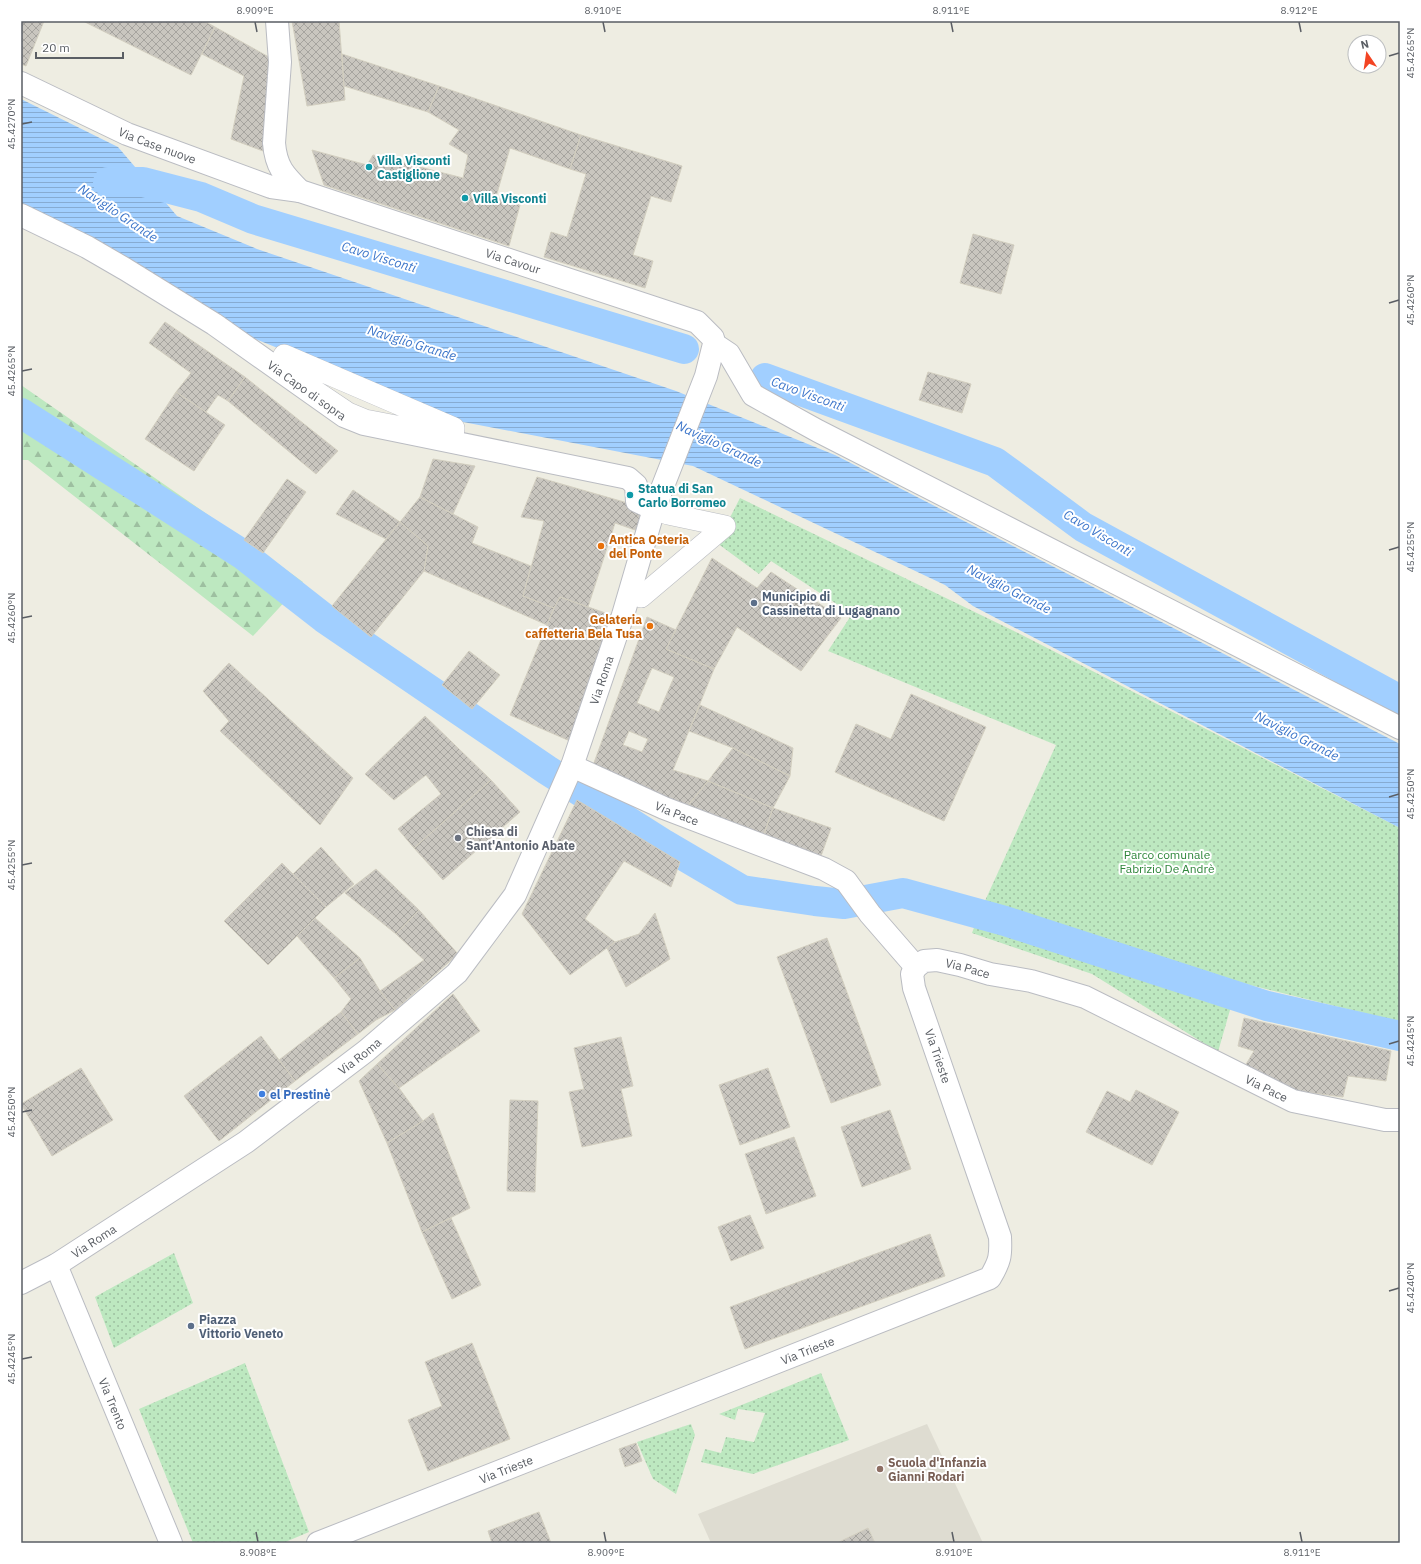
<svg xmlns="http://www.w3.org/2000/svg" width="1421" height="1564" font-family="'IBM Plex Sans',sans-serif">
  <defs>
    <pattern id="grass-dots" width="8" height="8" patternUnits="userSpaceOnUse"><rect width="8" height="8" fill="#bde8c0"/><path d="M2 2h.1M6 6h.1" fill="none" stroke="#9dbfa0" stroke-width="1.8" stroke-linecap="round"/></pattern>
    <pattern id="forest-firs" width="22" height="20" patternUnits="userSpaceOnUse"><rect width="22" height="20" fill="#bde8c0"/><path d="M5 1l3.5 6h-7zM16 11l3.5 6h-7z" fill="#9dbfa0"/></pattern>
    <pattern id="water-rules" width="6" height="5" patternUnits="userSpaceOnUse"><rect width="6" height="5" fill="#a1cfff"/><path d="M0 2.5h6" fill="none" stroke="#86abd2"/></pattern>
    <pattern id="building-cross-hatch" width="8" height="8" patternUnits="userSpaceOnUse"><rect width="8" height="8" fill="#c9c6bf"/><path d="M0 0l8 8M0 8l8-8" fill="none" stroke="#a6a49f"/></pattern>
  </defs>
  <rect width="100%" height="100%" fill="#eeede2"/>
  <path fill="#dedcd1" d="M927 1424 983 1543H711L698 1514Z"/>
  <path fill="url(#grass-dots)" d="M740 498 1018 633 1400 828V1022L1238 982 1218 1052 1092 974 972 933 979 914 1056 745 828 651 852 614 771 561 759 574 717 543Z
    M174 1253 193 1303 114 1348 95 1297Z
    M245 1363 309 1532 283 1543H193L139 1409Z
    M821 1373 849 1440 753 1474 701 1462 705 1449 721 1453 726 1437 754 1442 765 1413 738 1409 735 1420 719 1414Z
    M691 1424 695 1435 676 1494 653 1479 637 1442Z"/>
  <path fill="url(#forest-firs)" d="M21 385 263 553 303 582 253 636 28 460H21Z"/>
  <path fill="url(#water-rules)" d="M21 99 118 147 177 216 257 249 676 391 835 455 1400 744V828L973 606 945 585 693 466 463 422 248 336 21 208Z"/>
  <g fill="none" stroke-linecap="round" stroke-linejoin="round">
    <path stroke="#a1cfff" stroke-width="30" d="M108 182H143L201 197 253 219 684 349
      M765 378 995 462 1083 527 1400 700
      M21 413 242 554 324 618 547 770 662 843 742 890 815 901 844 904 903 893 1005 921 1267 1006 1400 1036"/>
  </g>
  <path fill="url(#building-cross-hatch)" stroke="#d3cfc0" fill-rule="evenodd" d="M21 21H44L26 66 21 64Z
    M83 21H204L215 27 191 75Z
    M292 21H339L345 100 307 106Z
    M215 27 276 61 263 151 231 139 244 76 202 54Z
    M342 54 439 86 428 112 344 86Z
    M439 86 581 135 570 169 510 148 496 197 520 205 509 246 324 185 312 150 367 165 373 155 463 178 468 155 449 144 459 130 428 112Z
    M581 135 682 166 671 202 651 196 633 255 653 261 645 288 544 257 551 232 567 237 586 174 570 169Z
    M973 234 1014 245 1001 294 960 283Z
    M165 322 245 377 228 401 218 395 206 412 176 392 191 373 149 343Z
    M928 372 971 384 962 413 919 400Z
    M245 377 338 451 316 474 228 401Z
    M176 392 225 425 194 471 145 439Z
    M433 459 475 466 453 514 420 497Z
    M537 477 645 508 638 531 615 523 588 607 560 597 554 608 523 596 544 521 521 517Z
    M287 479 306 492 263 553 244 540Z
    M353 490 400 522 386 539 336 514Z
    M420 497 478 527 472 543 531 566 523 596 554 608 547 625 424 571 428 546 400 522Z
    M400 522 428 546 424 571 371 637 332 606Z
    M712 558 757 588 771 572 841 618 801 671 737 627 714 669 666 649Z
    M560 597 611 615 570 741 510 715 554 608Z
    M647 617 676 630 666 649 714 669 673 770 708 781 686 808 591 771ZM652 668 674 677 659 712 637 703ZM629 731 648 739 642 752 623 745Z
    M469 651 500 675 472 709 442 685Z
    M229 663 353 778 320 825 220 731 229 721 203 691Z
    M911 694 986 727 944 821 835 772 856 724 891 739Z
    M700 705 793 748 790 776 733 748 689 731Z
    M425 716 491 780 414 848 398 829 441 794 426 775 394 800 365 774Z
    M733 748 790 776 773 808 708 781Z
    M491 780 520 812 443 880 414 848Z
    M708 781 773 808 763 837 686 808Z
    M577 800 680 862 671 887 624 861 585 919 615 942 570 975 522 914Z
    M773 808 831 828 821 856 763 837Z
    M321 847 354 884 326 907 293 874Z
    M282 863 326 907 268 965 224 921Z
    M376 869 419 910 396 934 345 893Z
    M419 910 458 954 395 1010 380 991 424 960 396 934Z
    M655 913 670 959 626 987 607 948 615 942 639 934Z
    M315 918 360 958 334 978 297 936Z
    M827 938 881 1085 831 1103 777 957Z
    M360 958 380 991 395 1010 376 1020 358 1034 341 1012 351 999 334 978Z
    M453 994 480 1031 399 1088 377 1064Z
    M341 1012 358 1034 295 1081 279 1060Z
    M1244 1018 1391 1051 1386 1081 1348 1076 1343 1097 1290 1090 1245 1066 1254 1051 1238 1046Z
    M261 1036 295 1081 219 1141 184 1096Z
    M621 1037 633 1086 621 1089 632 1136 582 1147 569 1092 584 1089 574 1048Z
    M377 1064 399 1088 423 1121 387 1143 359 1081Z
    M81 1068 113 1120 52 1156 21 1104Z
    M768 1068 790 1127 740 1145 719 1085Z
    M1136 1090 1179 1112 1152 1165 1086 1132 1107 1091 1130 1102Z
    M510 1100 538 1101 535 1192 507 1191Z
    M890 1110 911 1169 862 1187 841 1127Z
    M433 1113 470 1208 422 1232 387 1143 423 1121Z
    M794 1137 816 1196 766 1214 745 1154Z
    M750 1215 764 1248 731 1261 718 1227Z
    M451 1218 481 1285 452 1299 422 1232Z
    M930 1234 945 1276 745 1349 730 1307Z
    M472 1343 510 1439 428 1471 408 1420 442 1406 425 1362Z
    M636 1443 642 1461 625 1467 619 1449Z
    M539 1512 551 1543H492L488 1531Z
    M868 1528 875 1543H837Z"/>
  <g fill="none" stroke-linecap="round" stroke-linejoin="round">
    <defs>
      <path id="pedestrian" d="M284 355 454 428 453 437 365 420 348 413 278 366Z
        M654 509 668 514 725 526
        M630 593 641 597 725 526"/>
      <g id="minor">
        <path id="s1" d="M21 83 127 134 271 187 300 191"/>
        <path id="s2" d="M21 215 87 247 125 269 214 324 344 416 364 424 628 478 636 485 637 501 654 509"/>
        <path d="M714 344 729 354 753 395 818 431 1400 728"/>
        <path id="s3" d="M572 766 664 808 824 869 846 881 870 914 916 967"/>
        <path id="s4" d="M56 1265 171 1543"/>
        <path id="s5" d="M318 1543 990 1278C1000 1261 1001 1256 1000 1237L914 988 912 974 916 967 924 961 937 960 960 965 990 974 1031 981 1085 997 1293 1101 1385 1120H1400"/>
      </g>
      <g id="tertiary">
        <path id="s6" d="M21 1283 56 1265 246 1142 366 1051 457 973 515 895 572 766 623 615 654 509 706 376 714 344 713 338 697 322 300 191C284 175 276 167 274 143L280 62 277 21"/>
      </g>
    </defs>
    <use href="#pedestrian" stroke="#babcc2" stroke-width="22"/>
    <use href="#minor" stroke="#babcc2" stroke-width="24"/>
    <use href="#tertiary" stroke="#babcc2" stroke-width="24"/>
    <use href="#pedestrian" stroke="#fff" stroke-width="21"/>
    <use href="#minor" stroke="#fff" stroke-width="22"/>
    <use href="#tertiary" stroke="#fff" stroke-width="22"/>
  </g>
  <path fill="none" stroke="#5a5e64" stroke-width="1.5" d="M255 22 257 32M603 22 605 32M951 22 953 32M1299 22 1301 32M1389 56 1399 53M22 124 32 122M1389 303 1399 300M22 371 32 369M1389 550 1399 547M22 618 32 616M1389 797 1399 794M22 865 32 863M1389 1044 1399 1041M22 1112 32 1110M1389 1291 1399 1288M22 1359 32 1357M256 1532 258 1542M604 1532 606 1542M952 1532 954 1542M1300 1532 1302 1542"/>
  <g fill="#0f9aa8" stroke="#fff" stroke-width="1.5">
    <circle cx="369" cy="167" r="4"/>
    <circle cx="465" cy="198" r="4"/>
    <circle cx="630" cy="495" r="4"/>
  </g>
  <g fill="#e8710a" stroke="#fff" stroke-width="1.5">
    <circle cx="601" cy="546" r="4"/>
    <circle cx="650" cy="626" r="4"/>
  </g>
  <g fill="#5c6f8a" stroke="#fff" stroke-width="1.5">
    <circle cx="754" cy="603" r="4"/>
    <circle cx="191" cy="1326" r="4"/>
  </g>
  <circle fill="#6b7280" stroke="#fff" stroke-width="1.5" cx="458" cy="838" r="4"/>
  <circle fill="#3f7fe0" stroke="#fff" stroke-width="1.5" cx="262" cy="1094" r="4"/>
  <circle fill="#8d6e63" stroke="#fff" stroke-width="1.5" cx="880" cy="1469" r="4"/>
  <g text-anchor="middle" dominant-baseline="central" stroke-width="4" stroke-linejoin="round" paint-order="stroke">
    <g font-size="12" fill="#5a5e64" stroke="#fff">
      <text stroke="none"><textPath href="#s1" startOffset="150">Via Case nuove</textPath></text>
      <text transform="translate(513 261) rotate(18)">Via Cavour</text>
      <text stroke="none"><textPath href="#s2" startOffset="336">Via Capo di sopra</textPath></text>
      <text stroke="none"><textPath href="#s6" startOffset="865">Via Roma</textPath></text>
      <text stroke="none"><textPath href="#s3" startOffset="115">Via Pace</textPath></text>
      <text stroke="none"><textPath href="#s5" startOffset="1106">Via Pace</textPath></text>
      <text stroke="none"><textPath href="#s6" startOffset="408">Via Roma</textPath></text>
      <text transform="translate(938 1056) rotate(71)">Via Trieste</text>
      <text stroke="none"><textPath href="#s5" startOffset="1430">Via Pace</textPath></text>
      <text stroke="none"><textPath href="#s6" startOffset="84">Via Roma</textPath></text>
      <text stroke="none"><textPath href="#s5" startOffset="526">Via Trieste</textPath></text>
      <text stroke="none"><textPath href="#s4" startOffset="150">Via Trento</textPath></text>
      <text stroke="none"><textPath href="#s5" startOffset="202">Via Trieste</textPath></text>
    </g>
    <g font-size="12" font-weight="bold" fill="#0d838f" stroke="#fff" text-anchor="start">
      <text x="377" y="160">Villa Visconti<tspan x="377" dy="14">Castiglione</tspan></text>
      <text x="473" y="198">Villa Visconti</text>
      <text x="638" y="488">Statua di San<tspan x="638" dy="14">Carlo Borromeo</tspan></text>
    </g>
    <g font-size="12" font-weight="bold" fill="#c56008" stroke="#fff" text-anchor="start">
      <text x="609" y="539">Antica Osteria<tspan x="609" dy="14">del Ponte</tspan></text>
      <text x="642" y="619" text-anchor="end">Gelateria<tspan x="642" dy="14">caffetteria Bela Tusa</tspan></text>
    </g>
    <g font-size="12" font-weight="bold" fill="#4e5e75" stroke="#fff" text-anchor="start">
      <text x="762" y="596">Municipio di<tspan x="762" dy="14">Cassinetta di Lugagnano</tspan></text>
      <text x="199" y="1319">Piazza<tspan x="199" dy="14">Vittorio Veneto</tspan></text>
    </g>
    <g font-size="12" font-weight="bold" fill="#5b616d" stroke="#fff" text-anchor="start">
      <text x="466" y="831">Chiesa di<tspan x="466" dy="14">Sant'Antonio Abate</tspan></text>
    </g>
    <g font-size="12" fill="#2f863b" stroke="#fff">
      <text x="1167" y="854">Parco comunale<tspan x="1167" dy="14">Fabrizio De Andrè</tspan></text>
    </g>
    <g font-size="12" font-weight="bold" fill="#366cbe" stroke="#fff" text-anchor="start">
      <text x="270" y="1094">el Prestinè</text>
    </g>
    <g font-size="12" font-weight="bold" fill="#785e54" stroke="#fff" text-anchor="start">
      <text x="888" y="1462">Scuola d'Infanzia<tspan x="888" dy="14">Gianni Rodari</tspan></text>
    </g>
    <g font-size="13" font-style="italic" fill="#3d76ca" stroke="#fff">
      <text transform="translate(118 213) rotate(34)">Naviglio Grande</text>
      <text transform="translate(379 257) rotate(17)">Cavo Visconti</text>
      <text transform="translate(412 343) rotate(17)">Naviglio Grande</text>
      <text transform="translate(808 394) rotate(20)">Cavo Visconti</text>
      <text transform="translate(719 444) rotate(25)">Naviglio Grande</text>
      <text transform="translate(1098 533) rotate(31)">Cavo Visconti</text>
      <text transform="translate(1009 589) rotate(27)">Naviglio Grande</text>
      <text transform="translate(1297 736) rotate(27)">Naviglio Grande</text>
    </g>
  </g>
  <rect width="1421" height="1564" fill="none" stroke="#ffffff" stroke-width="44"/>
  <g transform="translate(1367 54) rotate(347)"><circle r="19" fill="#ffffff" stroke="#bdbfc1"/>
  <path d="M0-3L7 15L0 10L-7 15Z" fill="#f34423"/>
  <text y="-6" font-size="11" font-weight="bold" text-anchor="middle" fill="#5a5e64">N</text>
  </g>
  <path d="M36 52v6h87v-6" fill="none" stroke="#5a5e64" stroke-width="2"/>
  <text x="42" y="52" font-size="12" fill="#5a5e64" stroke="#ffffff" stroke-width="3" paint-order="stroke">20 m</text>
  <rect x="22" y="22" width="1377" height="1520" fill="none" stroke="#5a5e64" stroke-width="1.5"/>
  <g font-size="10" text-anchor="middle" fill="#5a5e64">
    <text x="255" y="14">8.909°E</text>
    <text x="603" y="14">8.910°E</text>
    <text x="951" y="14">8.911°E</text>
    <text x="1299" y="14">8.912°E</text>
    <text transform="translate(1410 53) rotate(-90)" y="4">45.4265°N</text>
    <text transform="translate(11 124) rotate(-90)" y="4">45.4270°N</text>
    <text transform="translate(1410 300) rotate(-90)" y="4">45.4260°N</text>
    <text transform="translate(11 371) rotate(-90)" y="4">45.4265°N</text>
    <text transform="translate(1410 547) rotate(-90)" y="4">45.4255°N</text>
    <text transform="translate(11 618) rotate(-90)" y="4">45.4260°N</text>
    <text transform="translate(1410 794) rotate(-90)" y="4">45.4250°N</text>
    <text transform="translate(11 865) rotate(-90)" y="4">45.4255°N</text>
    <text transform="translate(1410 1041) rotate(-90)" y="4">45.4245°N</text>
    <text transform="translate(11 1112) rotate(-90)" y="4">45.4250°N</text>
    <text transform="translate(1410 1288) rotate(-90)" y="4">45.4240°N</text>
    <text transform="translate(11 1359) rotate(-90)" y="4">45.4245°N</text>
    <text x="258" y="1556">8.908°E</text>
    <text x="606" y="1556">8.909°E</text>
    <text x="954" y="1556">8.910°E</text>
    <text x="1302" y="1556">8.911°E</text>
  </g>
</svg>
